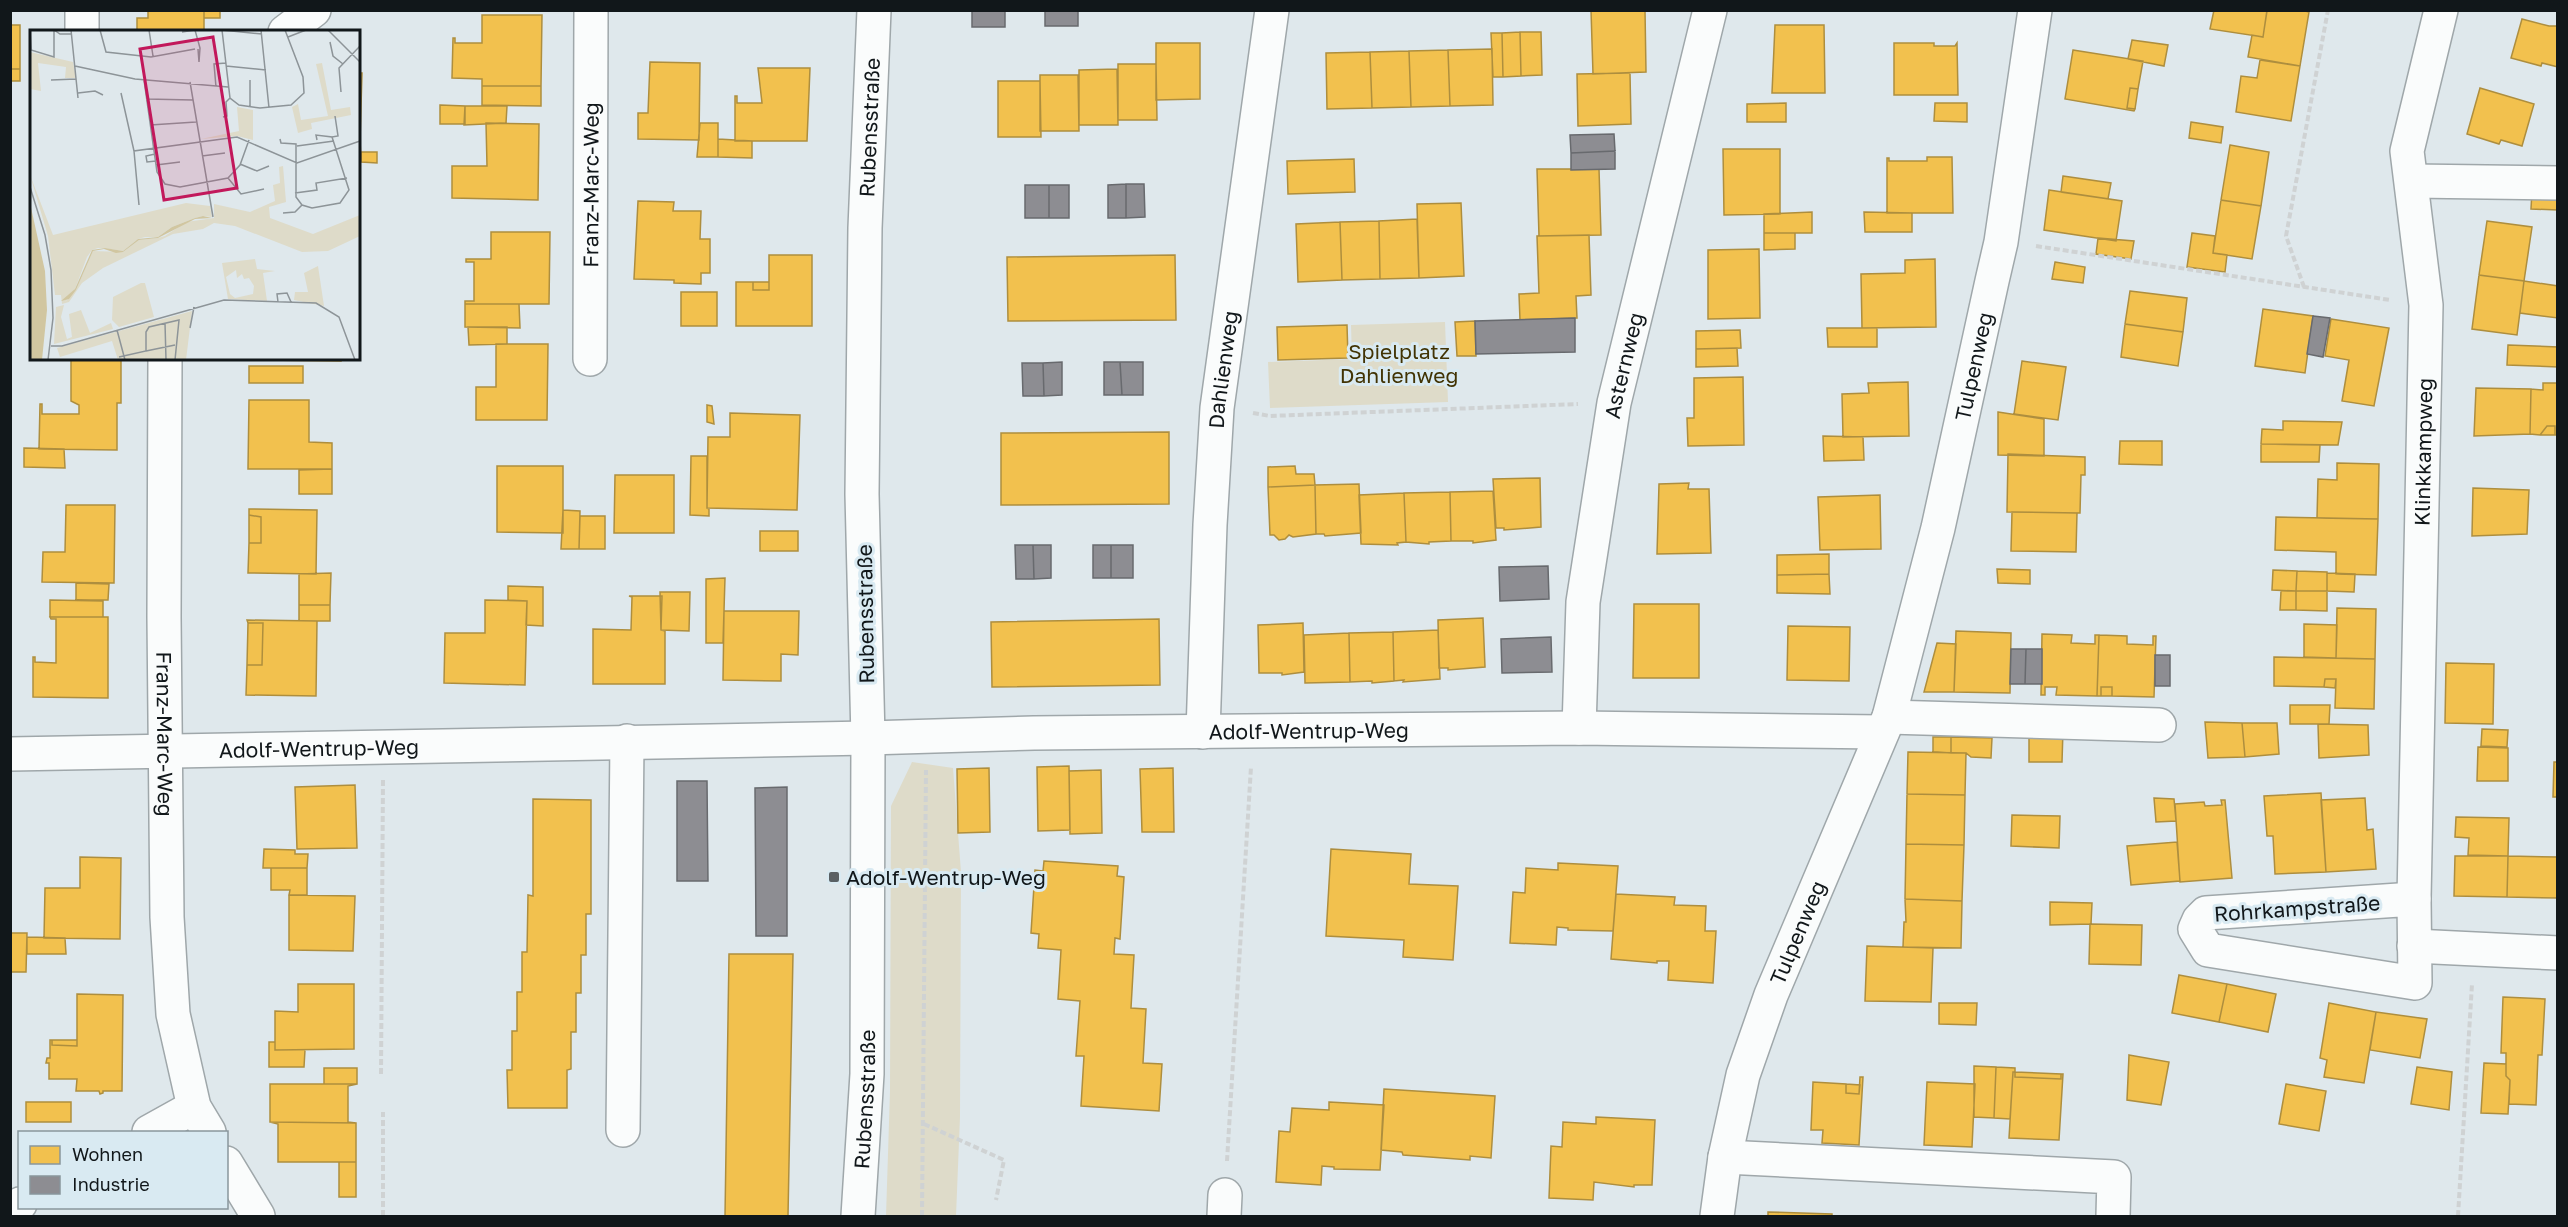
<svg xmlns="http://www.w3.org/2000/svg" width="2568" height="1227" font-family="'Golos Text',sans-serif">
  <rect width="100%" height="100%" fill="#dfe8ec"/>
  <path fill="#dedbc9" d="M1445 322 1448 402 1270 408 1268 362 1352 359 1351 325Z
    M912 762 953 768 961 872 960 1117 956 1216H886L890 1091 891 806Z"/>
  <path fill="#f2c14e" stroke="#ae8e3e" stroke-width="1.5" d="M148 10H204V32H137V18H148Z
    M204 10H220V18H204Z
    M1591 10H1645L1646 72 1593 74Z
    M2214 10 2267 11 2263 37 2210 29Z
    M2301 10 2309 12 2300 66 2248 57 2252 35 2263 37 2267 10Z
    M482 15H542L541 86H482V79L452 78 453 38H455V43H482Z
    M2522 19 2549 26H2558V67L2542 63 2541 66 2511 58Z
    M10 25H20V69H10Z
    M1775 25H1824L1825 93H1772Z
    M1520 32H1541L1542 75 1521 76Z
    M1520 32 1521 76 1503 77 1502 33Z
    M1491 33H1502L1503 77H1493Z
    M2132 40 2168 45 2164 66 2128 59Z
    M1156 43H1200V99L1156 100Z
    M1894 43H1934V46H1955L1957 43 1958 95H1894Z
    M1492 49 1493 105 1450 106 1448 50Z
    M1448 50 1450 106 1411 107 1409 51Z
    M2073 50 2143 61 2138 89 2130 88 2127 108 2135 109 2134 111 2065 99Z
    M1409 51 1411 107 1372 108 1370 52Z
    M1370 52 1372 108 1327 109 1326 53Z
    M2260 60 2300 66 2291 121 2236 112 2241 76 2257 78Z
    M650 62 700 63 699 140 638 139V113H648Z
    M1118 64H1156L1157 120H1118Z
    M758 68H810L807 141H735V96H737V103H762Z
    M10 69H20V81H10Z
    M1117 69 1118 125H1079V70Z
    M358 73H362L360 140H358Z
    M1630 73 1631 124 1578 126 1577 74Z
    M1040 75H1078L1079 131H1040Z
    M998 81H1040L1041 137H998Z
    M482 86H541V106L482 105Z
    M2130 88 2138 89 2135 109 2127 108Z
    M2480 88 2534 104 2522 146 2501 140 2499 144 2467 134Z
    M1786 103V122H1747V104Z
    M1935 103H1967V122L1934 121Z
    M440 105 465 106V124H440Z
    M465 106H507L506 123 464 125Z
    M2191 122 2223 127 2221 143 2189 138Z
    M486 123 539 124 538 200 452 198V166H487Z
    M700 123H718V157H697Z
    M718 139 752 141V158L718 157Z
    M358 140H360L361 162H358Z
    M2230 145 2269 152 2261 206 2221 200Z
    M1723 149H1780V214L1724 215Z
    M361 152H377V163L361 162Z
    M1927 157H1952L1953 213H1887V158H1889V161H1927Z
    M1354 159 1355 192 1288 194 1287 161Z
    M1537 169H1599L1601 235 1539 236Z
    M2063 176 2111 183 2108 199 2061 192Z
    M358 178H360L359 257H358Z
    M2049 190 2122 201 2116 241 2044 230Z
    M2532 191 2558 192V210L2531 209Z
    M2221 200 2261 206 2252 259 2213 253Z
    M638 201 674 202 673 211H701L700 239H710V273H701V284L674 283V280L634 279Z
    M1461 203 1464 276 1419 278 1417 204Z
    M1812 212V233H1764V214Z
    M1864 212 1912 213V232H1865Z
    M1417 219 1419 278 1380 279 1379 221Z
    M1379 221 1380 279 1342 280 1340 222Z
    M2487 221 2532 227 2524 281 2479 275Z
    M1340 222 1342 280 1298 282 1296 224Z
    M491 232H550L549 304H465V301H474V262H466V259H491Z
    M1764 233H1795V249L1764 250Z
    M2192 233 2215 236 2213 253 2227 255 2225 272 2187 267Z
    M1589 235 1591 295 1576 296 1577 318 1520 320 1519 294 1539 293 1537 236Z
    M2098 238 2134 241 2131 259 2096 254Z
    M1759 249 1760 318 1708 319V250Z
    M769 255H812V326H736V282H753V290H769Z
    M1175 255 1176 320 1008 321 1007 257Z
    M1935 259 1936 327 1862 328 1861 274 1905 273V260Z
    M2055 262 2085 267 2083 283 2052 279Z
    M2479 275 2524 281 2517 335 2472 329Z
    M2524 281 2558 286V318L2520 313Z
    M753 282H769V290H753Z
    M2130 291 2187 298 2183 332 2125 324Z
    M681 292H717V326H681Z
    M465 304H519L520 328 465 327Z
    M2263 309 2313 316 2305 373 2255 366Z
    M2331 319 2389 328 2374 406 2342 401 2349 360 2325 356Z
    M1475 321 1476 356H1457L1455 322Z
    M2125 324 2183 332 2178 366 2121 357Z
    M1347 325 1348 358 1278 360 1277 327Z
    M468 327H507V344L469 345Z
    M1827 328H1877V347H1828Z
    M1740 330 1741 348 1696 349V331Z
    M496 344H548L547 420H476V387H496Z
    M2508 345 2558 347V367L2507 365Z
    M1737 348 1738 366 1696 367V349Z
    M71 358H121V403H117V450L39 449 40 404H42V414H79V405L71 401Z
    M263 358H341V361L263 360Z
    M2022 361 2066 367 2058 420 2014 414Z
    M249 366H303V383H249Z
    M1743 377 1744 445 1688 446 1687 418H1694V378Z
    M1908 382 1909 436 1843 437 1842 394 1869 393 1868 383Z
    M2543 383H2558V435H2555V426H2547L2540 435 2530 434 2531 389 2543 390Z
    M2476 388 2531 389 2530 434 2474 436Z
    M249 400H309V442L332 443V469H248Z
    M707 405 712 406 714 424 707 422Z
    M1998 412 2044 419V456L1998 455Z
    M730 413 800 415 797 510 707 508 708 437H730Z
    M2283 421 2342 422 2338 445 2261 444 2262 429 2283 430Z
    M2547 426H2555V435H2540Z
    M1169 432V504L1001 505V433Z
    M1823 436 1863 437 1864 460 1824 461Z
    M2120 441H2162V465L2119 464Z
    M2261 444 2320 445 2319 462H2261Z
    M24 448 64 449 65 468 24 467Z
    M2008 454 2085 457V475H2081L2080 513 2007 512Z
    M691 456H707V508L709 509V516L690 515Z
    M2337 463 2379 464 2378 519 2317 518 2318 479 2337 480Z
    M497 466H563V533L497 532Z
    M1295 466 1296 474H1314L1315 485 1268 487V467Z
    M332 469V494H299V470Z
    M615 475H674V533H614Z
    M1540 478 1541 527 1504 530V528H1496L1493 479Z
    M1689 483 1688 489H1709L1711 553 1657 554 1659 484Z
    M1359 484 1361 533 1325 536 1324 534H1316L1315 485Z
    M1315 485 1316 534 1293 537 1289 535 1285 539 1279 540 1274 535H1270L1268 487Z
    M2473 488 2529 490 2527 534 2472 536Z
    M1493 491 1496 540 1473 543V541H1451L1450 492Z
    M1450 492 1451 541 1429 542V544L1406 542 1404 493Z
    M1404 493 1406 542 1397 543 1398 545 1361 544 1359 495Z
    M1880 495 1881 549 1820 550 1818 497Z
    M66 505H115L114 583 42 582 43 552H65Z
    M249 509 317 510 316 574 248 573 249 543H261V517L249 515Z
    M563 510 580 511 579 549H561Z
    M2012 512 2077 513 2076 552 2011 551Z
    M249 515 261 517V543H249Z
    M580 516H605V549H579Z
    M2276 517 2378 519 2376 575 2336 574V552L2275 550Z
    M760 531H798V551H760Z
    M1829 554V574L1777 575V555Z
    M1997 569 2030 570V584L1998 583Z
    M2273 570 2297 571 2296 591 2272 590Z
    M2297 571 2327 572V591H2296Z
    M331 573 330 605H299V574Z
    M2327 573 2355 574 2354 592 2327 591Z
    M1829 574 1830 594 1777 593V575Z
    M725 578 723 643H706V579Z
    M76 583 109 584 108 600H76Z
    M508 586 543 587V626L526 625 527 601 508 600Z
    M2281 591H2296V610H2280Z
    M2296 591H2327V611L2296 610Z
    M660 592H690L689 631 661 630Z
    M629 596H662L661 630 665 631V684H593V629L631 630 632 597Z
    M50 600 103 601V617H50Z
    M485 600 527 601 525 685 444 683 445 633H485Z
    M1634 604H1699V678H1633Z
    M299 605H330V621H299Z
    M2337 608 2376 609 2375 659 2336 658Z
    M724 611H799L798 655 781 654V681L723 680Z
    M50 617H108V698L33 697V657H35V662L56 663V619H51Z
    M1483 618 1485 667 1448 670V668H1439L1438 620Z
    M1159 619 1160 685 992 687 991 622Z
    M247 620 317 621 316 696 246 695 247 665H262L263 623H248Z
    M248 623H263L262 665H247Z
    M1303 623 1304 672 1282 675V673H1259L1258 625Z
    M2304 624 2337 625 2336 658 2304 657Z
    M1788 626 1850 627 1849 681 1787 680Z
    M1438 630 1440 679 1403 682 1404 680 1394 681 1393 632Z
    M1956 631 2011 633 2010 693 1954 692Z
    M1393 632 1394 681 1372 683V681L1350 682 1349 633Z
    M1349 633 1350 682 1305 683 1304 635Z
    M2042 634 2072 635 2071 643 2095 644V635H2099L2097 696 2056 695 2057 687H2045V695H2041Z
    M2099 635 2127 636V644L2153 645V636H2156L2154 697 2112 696V687H2101V696H2097Z
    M1937 643 1956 644 1954 692H1924Z
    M2274 657 2375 659 2374 709 2335 708 2336 679H2325L2324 687 2274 686Z
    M2446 663 2494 664 2493 724 2445 723Z
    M2325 679H2336L2335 688 2324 687Z
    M2101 687H2112V696H2101Z
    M2290 705H2330L2329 724H2290Z
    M2205 722 2242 723 2245 757 2208 758Z
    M2242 723H2277L2279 754 2245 757Z
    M2318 724 2368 725 2369 755 2319 758Z
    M2029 729 2063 730 2062 762H2029Z
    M2482 729 2508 730 2507 747 2481 746Z
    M1933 737H1951V753L1933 752Z
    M1951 737 1992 738 1991 758 1971 757 1966 753H1951Z
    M2478 747 2508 748V781H2477Z
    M1908 752 1966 753 1965 795 1907 794Z
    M2554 762H2558V797H2553Z
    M1069 766 1070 830 1038 831 1037 767Z
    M989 768 990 832 958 833 957 769Z
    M1173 768 1174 832H1142L1140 769Z
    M1101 770 1102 833 1070 834 1069 771Z
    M355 785 357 848 297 849 295 787Z
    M2321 793 2326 872 2275 874 2273 836H2267L2264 796Z
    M1907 794 1965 795 1964 845 1906 844Z
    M2154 798 2174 799 2176 821 2156 822Z
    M2365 798 2367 830 2373 829 2376 869 2326 872 2321 800Z
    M533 799 591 800V914H586V955H581V993H576V1032H571V1069L567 1070V1108H508L507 1070H512V1031H517V992H522V952H527L528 895 533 896Z
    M2221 800H2225L2232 878 2180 882 2175 804 2204 802 2205 806 2222 805Z
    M2012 815 2060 816 2059 848 2011 846Z
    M2456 817 2509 818 2508 856 2468 855 2469 838 2455 837Z
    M2177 842 2180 881 2131 885 2127 846Z
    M1906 844 1964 845 1962 901 1905 899Z
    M264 849 295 850V854H308L307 868H263Z
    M1331 849 1411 854 1409 884 1458 886 1453 960 1403 957 1404 940 1326 936Z
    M2455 856H2508L2507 897 2454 896Z
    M2508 856 2558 857V898L2507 897Z
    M80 857 121 858 120 939 44 938 45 888H80Z
    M1044 861 1118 866 1117 876 1124 877 1120 939 1115 938 1114 954 1134 955 1131 1008 1146 1009 1143 1063 1162 1064 1159 1111 1081 1106 1084 1056H1076L1080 1001 1058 999 1061 950 1038 948 1039 934 1031 933 1035 870 1043 871Z
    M1558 863 1618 866 1613 931 1568 930V928L1557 927 1556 945 1510 943 1513 892 1525 893 1526 868 1558 870Z
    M271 868H307V895H289L290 890H271Z
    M1616 894 1675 897 1674 905 1706 906 1705 931H1716L1713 983 1668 980 1669 961H1657V963L1611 959Z
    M289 895 355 896 353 951 289 950Z
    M1905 899 1962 901 1961 948 1903 947 1904 922H1906Z
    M2050 902 2092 903 2091 924 2050 925Z
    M2090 924 2142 925 2141 965 2089 964Z
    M10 933H27L26 972H10Z
    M27 937 65 938 66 954H27Z
    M1867 946 1933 948 1931 1002 1865 1001Z
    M729 954H793L788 1216H725Z
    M2179 975 2227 984 2219 1022 2172 1013Z
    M298 984H354V1049L275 1050V1011L298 1012Z
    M2227 984 2276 994 2268 1032 2219 1022Z
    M77 994 123 995 122 1091H103V1093L100 1094 99 1091H76L77 1079H49V1063H46L47 1058H50V1040H52V1045L77 1046Z
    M2503 997 2545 999 2542 1055H2538L2536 1105 2509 1104 2510 1080 2506 1076V1053H2501Z
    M1939 1003H1977L1976 1025 1939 1024Z
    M2329 1003 2376 1012 2364 1083 2324 1077 2327 1060 2320 1058Z
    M2376 1012 2427 1019 2420 1058 2370 1050Z
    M52 1040H77V1046L52 1045Z
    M269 1042H275V1050H305L304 1067H269Z
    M2129 1055 2169 1062 2161 1105 2127 1100Z
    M2484 1063 2506 1064V1076L2510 1080 2508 1114 2481 1113Z
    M1974 1066 1996 1067 1994 1118 1974 1117Z
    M1996 1067 2015 1068V1072H2013L2010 1119 1994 1118Z
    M2417 1067 2452 1072 2449 1110 2411 1104Z
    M324 1068H357V1084H324Z
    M2013 1072H2015V1077L2061 1079V1074H2063L2059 1140 2009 1138Z
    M2015 1072 2061 1074V1079L2015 1077Z
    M1860 1077H1863L1859 1145 1822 1143 1823 1130H1811L1813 1082 1846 1084V1093L1859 1094Z
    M1927 1082 1975 1084 1972 1147 1924 1145Z
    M270 1084H357L348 1086V1122L356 1123 270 1122Z
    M1846 1084 1860 1085 1859 1094 1846 1093Z
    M2286 1084 2326 1091 2319 1131 2279 1124Z
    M1384 1089 1495 1096 1491 1158 1470 1156V1160L1403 1155 1402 1152 1381 1150Z
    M26 1102H71V1122H26Z
    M1329 1102 1384 1105 1380 1170 1334 1169V1167L1322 1166 1321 1185 1276 1182 1279 1131 1290 1132 1292 1108 1329 1110Z
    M1596 1117 1655 1120 1652 1185H1634V1187L1594 1182 1593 1200 1549 1198 1551 1146 1562 1147 1563 1122 1596 1124Z
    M270 1122 356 1123V1162H278V1124Z
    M339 1162H356V1197H339Z
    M1768 1212 1832 1214V1216H1768Z"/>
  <path fill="#8d8d92" stroke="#686a6e" stroke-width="1.5" d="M972 10H1005V27H972Z
    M1045 10H1078V26H1045Z
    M1614 134 1615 151 1571 153 1570 135Z
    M1615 151V169L1571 170V153Z
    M1126 184H1144L1145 217 1126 218Z
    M1126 184V218H1108V185Z
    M1025 185H1049V218H1025Z
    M1049 185H1069V218H1049Z
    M2313 316 2330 318 2323 357 2307 354Z
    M1575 318V352L1476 354 1475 321Z
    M1062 362V395L1044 396 1043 363Z
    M1104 362H1120L1122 395H1104Z
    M1120 362H1143V395H1122Z
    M1022 363H1043L1044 396H1023Z
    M1015 545H1033L1034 579H1016Z
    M1033 545H1051V578L1034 579Z
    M1093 545H1111V578H1093Z
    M1111 545H1133V578H1111Z
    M1548 566 1549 599 1500 601 1499 567Z
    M1551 637 1552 672 1502 673 1501 639Z
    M2011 649H2026L2025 684H2010Z
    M2026 649H2042V684H2025Z
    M2155 655H2170V686H2155Z
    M677 781H707L708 881H677Z
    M787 787V936H756L755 788Z"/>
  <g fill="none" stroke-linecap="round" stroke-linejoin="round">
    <defs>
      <g id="minor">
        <path d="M82 32V10"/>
        <path d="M285 32 314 10"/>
        <path d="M2412 181 2558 183"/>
        <path id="s1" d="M165 358 164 617 167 917 173 1014 194 1107 209 1132"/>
        <path id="s2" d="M590 359 591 10"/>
        <path d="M1889 717 2159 725"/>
        <path id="s3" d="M1579 728 1583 602 1614 403 1710 10"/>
        <path id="s4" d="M1203 732 1210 525 1217 408 1272 10"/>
        <path id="s5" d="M10 754 868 738 1034 733 1579 728 1882 732"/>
        <path id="s6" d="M2414 899 2426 305 2407 151 2441 10"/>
        <path d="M2414 899 2415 983 2208 950 2195 929 2199 920 2206 913Z"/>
        <path d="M2414 946 2558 953"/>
        <path d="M623 1130 627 741"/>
        <path d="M149 1132 194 1107"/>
        <path d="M1725 1157 2114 1177 2113 1216"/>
        <path d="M226 1163 258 1216"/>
        <path d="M10 1209 20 1204"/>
        <path id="s7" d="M858 1216 867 1074 868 738 862 494 865 228 874 10"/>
        <path d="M1224 1216 1225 1195"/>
        <path id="s8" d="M1717 1216 1725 1157 1743 1075 1771 995 1889 717 1938 528 1992 281 2001 242 2035 10"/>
      </g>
    </defs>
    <use href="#minor" stroke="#9fa7aa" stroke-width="36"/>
    <path stroke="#cfd2d3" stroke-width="4" stroke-dasharray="6 3" stroke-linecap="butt" d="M2036 246 2390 300
      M2304 287 2286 236 2328 10
      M1253 413 1270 416 1578 404
      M381 1074 383 780
      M924 1124 1004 1160 996 1200
      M1227 1161 1251 767
      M383 1216V1112
      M922 1216 926 770
      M2458 1216 2472 984"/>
    <use href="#minor" stroke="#fafcfc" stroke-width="33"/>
  </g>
  <rect fill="#596064" stroke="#d9eaf2" stroke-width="2" x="828" y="871" width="12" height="12" rx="3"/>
  <g text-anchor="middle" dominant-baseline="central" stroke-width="6" stroke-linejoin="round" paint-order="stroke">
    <g font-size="21" fill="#11171a" stroke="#d9eaf2">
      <text stroke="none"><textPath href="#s7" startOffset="1089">Rubensstraße</textPath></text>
      <text stroke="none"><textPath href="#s2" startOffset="174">Franz-Marc-Weg</textPath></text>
      <text stroke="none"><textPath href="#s3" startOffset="366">Asternweg</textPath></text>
      <text stroke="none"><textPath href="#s8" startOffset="891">Tulpenweg</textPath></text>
      <text stroke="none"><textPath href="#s4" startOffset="363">Dahlienweg</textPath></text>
      <text stroke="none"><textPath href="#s6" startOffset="447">Klinkkampweg</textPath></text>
      <text transform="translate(865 614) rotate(-91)">Rubensstraße</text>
      <text stroke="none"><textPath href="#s5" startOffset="1299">Adolf-Wentrup-Weg</textPath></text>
      <text stroke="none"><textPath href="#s1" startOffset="376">Franz-Marc-Weg</textPath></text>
      <text stroke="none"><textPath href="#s5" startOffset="309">Adolf-Wentrup-Weg</textPath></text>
      <text transform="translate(2297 908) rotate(-4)">Rohrkampstraße</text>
      <text stroke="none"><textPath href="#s8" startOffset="296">Tulpenweg</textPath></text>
      <text stroke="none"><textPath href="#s7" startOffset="117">Rubensstraße</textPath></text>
    </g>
    <g font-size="21" fill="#413304" stroke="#d9eaf2">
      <text x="1399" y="351">Spielplatz<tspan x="1399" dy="24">Dahlienweg</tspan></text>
    </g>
    <g font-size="21" fill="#11171a" stroke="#d9eaf2" text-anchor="start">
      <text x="846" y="877">Adolf-Wentrup-Weg</text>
    </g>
  </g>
  <g transform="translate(30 30)">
    <rect width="330" height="330" fill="#dfe8ec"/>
    <path d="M0 22 43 32 46 48H35L36 37 8 33 11 61 0 59ZM292 33 301 80 320 77 321 85 281 93 282 99 268 103 262 77 268 74 271 90 298 86 286 34ZM207 77 223 80V110L207 106 171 109 209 101ZM253 136 256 172 239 177 240 188 283 204 330 185V206L298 221 272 222 205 196 184 193 173 199 143 204 73 238 52 253 39 272 32 274 31 265H25L18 206 0 145 23 205 156 173 180 176 182 187 173 186 165 188 142 197 128 207H115L108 209 93 221 74 218H68L62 220 57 227 45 259 35 272 46 260 63 221 93 222 109 210 128 208 135 206 156 192 184 188V174L220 182 245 171 243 155 250 153 249 137ZM225 229 227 239 245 241 233 243 237 271 198 269 192 233ZM206 240 207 248 212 244 214 249 219 248 224 256 223 264 205 268 200 264 196 247ZM288 236 294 276 264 270 265 262H278L274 243ZM111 253H115L124 287 89 297 82 290 83 267ZM34 275 31 287 37 309 42 307 39 284 51 280 60 303 81 293 83 299 24 314 26 277ZM162 281 156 330H88L82 311 30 327 27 318Z" fill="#dedbc9" fill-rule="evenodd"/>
    <path d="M0 173 15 241 17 280 12 330H0ZM173 186 182 188 165 189 128 208 109 210 93 222 86 223 74 219 63 221 46 260 39 269 31 271 45 259 62 220 75 218 93 221 108 209 128 207 142 197 165 188Z" fill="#d1c6a0"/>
    <path fill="none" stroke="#8d9498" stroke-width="1.5" d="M0 0 1 20 24 27V0M24 0 30 4H42M41 0 48 68M70 0 76 22 121 27 165 19M119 0 123 26M192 0 200 68 209 75 230 78 261 75 274 63 273 47 255 0M192 0 232 4M231 0 239 78M298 0 330 32M152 2 165 0 170 18 169 32 168 19M258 7 276 0M300 12 303 26 313 34M45 36 105 49 198 57M196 36 236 40M21 50 46 49M114 50 127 142 135 154 150 157 198 148 210 135 219 110M220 50V77M160 52 183 187M186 57 184 34 196 33M311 62 309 38 330 16M48 63 65 61 73 65M91 63 104 121M116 69 163 70M193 87 197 86 196 72 200 68M120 95 166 92M302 107 308 106 305 86M250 109 251 113 266 114V167L272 175 282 178 310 173 319 160 302 107 286 105 287 110M267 116 304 111M125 124 116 126 117 132 126 131M172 126 195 123M210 134 227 141 239 136M126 135 150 132M198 148 211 164 234 159M0 157 15 205 21 240 23 288 18 330M265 163 287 160 286 153 317 148M109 175 104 121 207 107 267 133 330 111M253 183 265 182 272 175M248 272 247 264 257 263 261 272M135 293 136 330M160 298 164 277M87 300 95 330M21 316H32L194 270 286 273 309 287 325 330M116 321 145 315M89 327 116 321V302L119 297 149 290 145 330"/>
    <path fill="#c2185b" fill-opacity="0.15" stroke="#c2185b" stroke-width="3" d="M183 7 207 158 134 170 110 19Z"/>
    <rect width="330" height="330" fill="none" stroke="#11171a" stroke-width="3"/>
  </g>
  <rect width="2568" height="1227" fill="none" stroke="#11171a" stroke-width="24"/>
  <rect x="18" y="1131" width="210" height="78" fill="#d9eaf2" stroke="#89969c" stroke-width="1.5"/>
  <rect x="30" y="1146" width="30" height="18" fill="#f2c14e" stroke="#89969c" stroke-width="1.5"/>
  <text x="72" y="1161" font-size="18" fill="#11171a">Wohnen</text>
  <rect x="30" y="1176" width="30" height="18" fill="#8d8d92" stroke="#89969c" stroke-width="1.5"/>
  <text x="72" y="1191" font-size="18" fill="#11171a">Industrie</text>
</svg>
